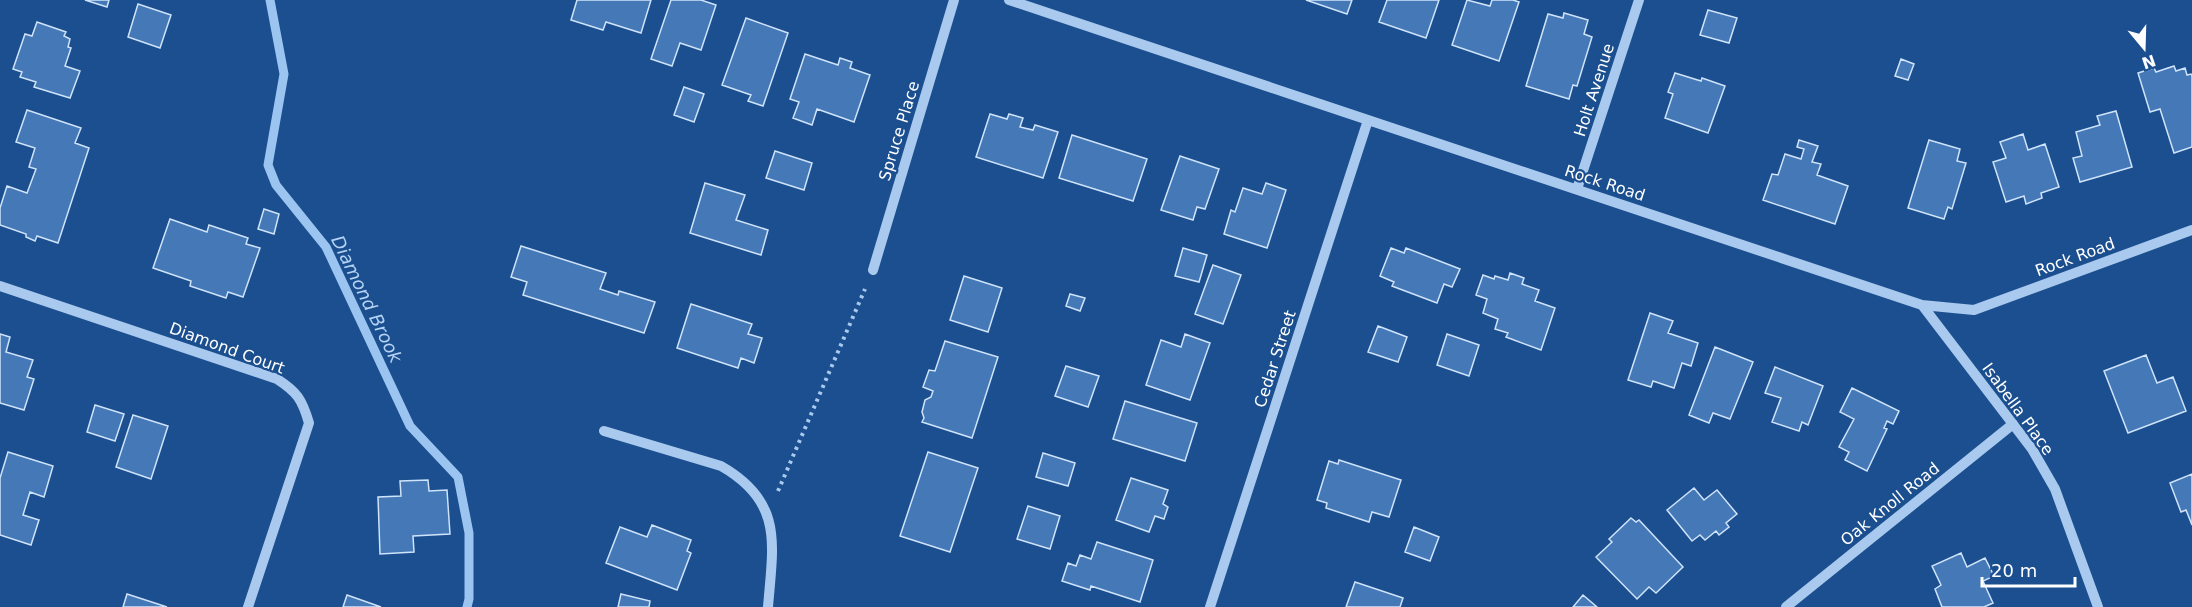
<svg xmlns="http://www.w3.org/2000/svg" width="2192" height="607" font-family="'DejaVu Sans',sans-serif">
  <rect width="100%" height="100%" fill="#1b4f8f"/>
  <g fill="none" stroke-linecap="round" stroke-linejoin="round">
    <path stroke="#9cc4f0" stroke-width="9" d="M270 0 284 74 268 165 276 185 326 247 410 426 458 477 469 533V599L467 607"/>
  </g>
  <path fill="#4478b7" stroke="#cfe3fa" stroke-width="1.5" d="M85 0H109L107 7Z
    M577 0H651L641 33 606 22 603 30 571 20Z
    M671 0H701L716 5 701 50 680 43 672 66 651 59Z
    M1306 0H1352L1347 14Z
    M1387 0H1439L1426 38 1379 22Z
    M1467 0 1490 6 1492 0H1513L1519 2 1499 61 1452 45Z
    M138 4 171 15 160 48 128 37Z
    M1708 10 1737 18 1729 43 1700 35Z
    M1564 13 1588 20 1584 34 1592 37 1577 86 1573 85 1569 99 1526 86 1548 14 1563 18Z
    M746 18 788 33 763 106 748 101 751 95 722 85Z
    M37 22 66 32 64 36 70 39 68 47 71 48 65 66 80 71 70 98 34 87 36 82 20 77 22 72 13 69 25 34 32 36Z
    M805 54 838 65 840 58 852 62 850 68 870 75 854 122 817 109 812 125 793 118 799 102 790 99Z
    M1901 59 1914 64 1908 80 1895 76Z
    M2174 66 2176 71 2185 68 2187 75 2191 74 2192 76V147L2174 153 2160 109 2150 112 2138 73 2154 68 2156 72Z
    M1675 73 1701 81 1702 78 1725 86 1708 133 1665 118 1673 94 1668 92Z
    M684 87 704 94 694 122 674 115Z
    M27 110 81 128 75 143 89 148 58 243 37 236 35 241 26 237V234L0 225V208L7 186 27 193 36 169 29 167 35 148 16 142Z
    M2116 111 2132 167 2080 182 2073 158 2082 156 2076 132 2100 125 2097 116Z
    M990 114 1007 119 1009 114 1023 118 1020 127 1033 130 1035 125 1058 132 1043 178 976 157Z
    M2023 134 2028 150 2045 144 2059 187 2041 193 2042 198 2026 204 2024 196 2006 202 1993 162 2006 158 2000 142Z
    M1072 135 1147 159 1133 201 1059 178Z
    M1799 140 1818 146 1812 162 1821 164 1817 175 1848 186 1835 224 1763 200 1772 174 1778 175 1785 154 1801 159 1804 149 1797 147Z
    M1929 140 1960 149 1957 161 1966 163 1952 209 1948 207 1944 219 1908 208Z
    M775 151 812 163 804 190 766 178Z
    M1180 156 1219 169 1205 209 1197 207 1193 220 1161 210Z
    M705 183 745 195 736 220 768 230 761 255 690 233Z
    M1266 183 1286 190 1267 248 1224 234 1231 210 1235 212 1243 188 1262 194Z
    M264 209 279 214 274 234 258 229Z
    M170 219 207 232 209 225 248 238 246 244 260 248 243 297 228 292 226 298 190 286 191 281 153 268Z
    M521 246 606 273 600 289 618 295 619 291 655 302 644 333 523 295 527 282 511 277Z
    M1183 248 1207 255 1199 282 1175 276Z
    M1391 248 1404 253 1406 248 1460 269 1452 287 1444 284 1437 303 1392 286 1394 282 1380 276Z
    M1213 265 1241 275 1223 324 1195 314Z
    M1510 273 1524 278 1522 284 1539 290 1535 301 1555 308 1541 350 1506 337 1508 333 1495 329 1498 319 1483 313 1487 299 1476 295 1483 275 1494 279 1495 276 1508 280Z
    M964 276 1002 288 988 332 950 320Z
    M1070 294 1085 298 1080 311 1066 306Z
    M691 304 752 324 748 334 762 338 754 363 741 358 738 368 677 348Z
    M1650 313 1673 321 1668 333 1698 343 1691 366 1682 363 1674 388 1653 381 1651 387 1628 380Z
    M1378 326 1407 337 1398 362 1368 352Z
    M0 334 10 337 6 352 33 360 27 377 34 379 24 410 0 403Z
    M1185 334 1210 343 1190 400 1146 385 1161 340 1181 347Z
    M1447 334 1479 345 1469 376 1437 365Z
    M945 341 998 357 972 438 922 422 924 418 922 412 925 400 931 397 933 391 923 387 929 370 935 371Z
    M1715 347 1753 362 1730 419 1713 413 1709 423 1689 415Z
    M2146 355 2157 383 2173 377 2186 411 2128 433 2104 371Z
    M1066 366 1099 376 1088 407 1055 396Z
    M1775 367 1823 386 1808 425 1802 422 1799 431 1772 422 1781 398 1765 393Z
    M1852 388 1899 411 1893 424 1887 421 1884 428 1887 429 1867 471 1845 460 1849 452 1839 447 1854 419 1840 412Z
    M1125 401 1197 423 1185 461 1113 439Z
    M95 405 124 414 115 441 87 432Z
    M133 415 168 426 151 479 116 467Z
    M8 452 53 466 44 497 30 492 23 515 39 520 31 545 0 535V478Z
    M928 452 978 468 950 552 900 536Z
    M1043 453 1075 463 1068 486 1036 477Z
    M1339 460 1401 480 1389 517 1372 512 1369 522 1326 508 1327 503 1317 500 1329 461 1338 464Z
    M2192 474V525L2186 510 2181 512 2170 483Z
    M1131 478 1168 490 1163 504 1168 507 1164 519 1155 516 1149 532 1116 520Z
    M428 480 429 491 447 490 450 534 413 536 414 552 380 554 378 497 401 496 400 481Z
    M1694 488 1704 500 1717 490 1737 514 1726 523 1729 527 1719 535 1716 531 1705 540 1700 535 1692 541 1667 510Z
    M1028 506 1060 516 1050 549 1017 539Z
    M1631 518 1636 522 1639 520 1683 567 1656 593 1649 587 1637 599 1596 557 1612 542 1609 539Z
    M652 525 691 540 687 551 691 553 677 590 606 563 620 527 647 537Z
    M1414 527 1439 537 1430 561 1405 552Z
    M1097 542 1153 560 1140 602 1091 586 1090 590 1062 581 1068 563 1076 566 1080 555 1091 559Z
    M1961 553 1967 567 1985 558 1994 576 1983 581 1993 603 1984 607H1942L1935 589 1941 585 1932 566Z
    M1355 582 1403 598 1400 607H1346Z
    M127 594 167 607H123Z
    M621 594 650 601 649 607H618Z
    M347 595 381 607H343Z
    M1583 595 1597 607H1573Z"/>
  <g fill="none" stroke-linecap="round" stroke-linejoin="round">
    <path stroke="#a9c9ee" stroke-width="4" stroke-dasharray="3 4.5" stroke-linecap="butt" d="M778 491 865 289"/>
    <path stroke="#a9c9ee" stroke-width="10" d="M1009 0 1922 305 1974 310 2192 230
      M1577 189 1639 0
      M873 270 954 0
      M0 286 277 379C297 392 302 399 309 423L248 607
      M1922 305 2032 449 2055 489 2098 607
      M604 431 721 466C784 502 773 544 768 607
      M1210 607 1368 120
      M1786 607 2013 424"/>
  </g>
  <g text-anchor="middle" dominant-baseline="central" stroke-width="4.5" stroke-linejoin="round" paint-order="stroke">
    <g font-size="16" fill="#fff" stroke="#1b4f8f">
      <text transform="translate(1594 90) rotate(-72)">Holt Avenue</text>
      <text transform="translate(899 131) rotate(-73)">Spruce Place</text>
      <text transform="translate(1605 183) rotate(18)">Rock Road</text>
      <text transform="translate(2075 257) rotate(-20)">Rock Road</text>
      <text transform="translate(227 348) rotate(20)">Diamond Court</text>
      <text transform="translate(1275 359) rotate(-72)">Cedar Street</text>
      <text transform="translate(2018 409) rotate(54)">Isabella Place</text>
      <text transform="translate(1890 504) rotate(-39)">Oak Knoll Road</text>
    </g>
    <g font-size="18" font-style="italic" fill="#b5d3f5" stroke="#1b4f8f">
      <text transform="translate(367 299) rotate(64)">Diamond Brook</text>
    </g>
  </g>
  <g transform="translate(2144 48) rotate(161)" stroke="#1b4f8f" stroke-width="4.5" paint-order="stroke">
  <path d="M0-4.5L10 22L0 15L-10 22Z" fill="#ffffff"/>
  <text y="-9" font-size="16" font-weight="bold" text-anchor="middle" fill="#ffffff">N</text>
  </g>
  <path d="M1982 577v9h93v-9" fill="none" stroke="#ffffff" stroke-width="3"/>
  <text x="1991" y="577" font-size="18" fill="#ffffff" stroke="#1b4f8f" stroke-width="4.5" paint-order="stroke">20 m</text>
</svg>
